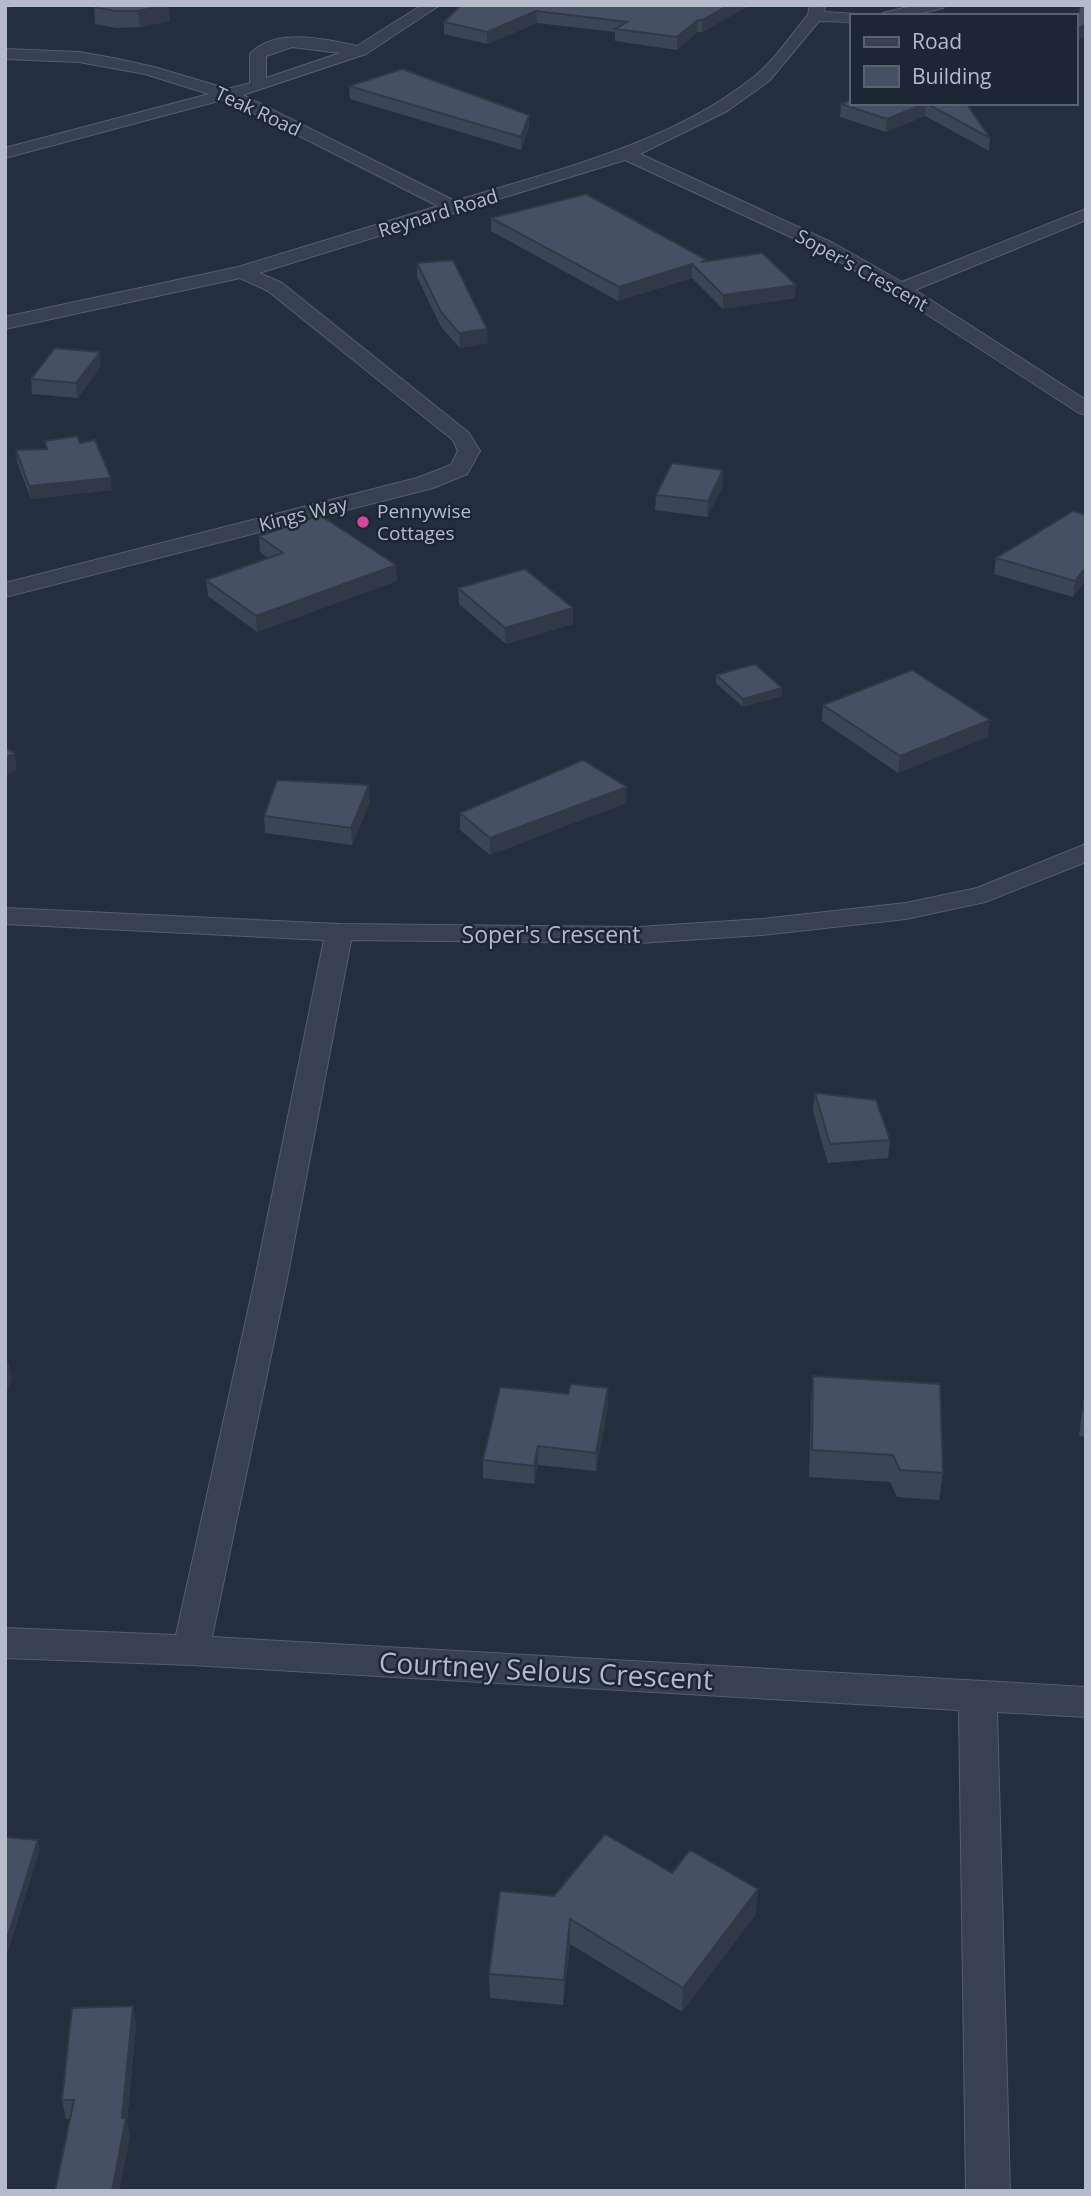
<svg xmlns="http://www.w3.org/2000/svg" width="1091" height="2196" font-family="'Open Sans',sans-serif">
  <rect width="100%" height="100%" fill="#242f3e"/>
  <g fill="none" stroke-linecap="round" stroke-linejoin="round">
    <defs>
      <path id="minor" d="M422 5H440L366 54 243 95 455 201C556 170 671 144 755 76 775 60 791 35 808 15L810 5H825L824 12 856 14 858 16H851V22L819 21 769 81 727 111 640 154 833 243 902 282 1086 209V220L915 290 1086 400V415L1079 413 894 293 821 251 625 160 259 273 282 283 469 433 480 451 467 474 433 488 5 597V583L417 478 451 465 458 451 453 440 268 291 240 278 5 329V317L238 267 438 206 226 99 5 158V148L209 94 145 74 79 62 5 59V49L79 52 113 58 154 67 228 89 250 83V54C274 27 326 39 357 46ZM292 47 340 53 266 78V56Z
        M916 5H945L943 8 910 16H881L883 13Z
        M1086 844V862L985 902 906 919 762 935 639 943 351 940 287 1279 212 1637 1086 1687V1717L997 1712 1010 2191H966L959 1710 191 1665 5 1658V1628L176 1635 255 1279 324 940 5 924V908L339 924 639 927 762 919 906 903 977 888Z"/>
    </defs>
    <use href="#minor" stroke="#565f6c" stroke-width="2"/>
    <use href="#minor" fill="#38414e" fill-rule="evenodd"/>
  </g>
  <path fill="#3b4654" d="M168 5 170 21 140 27 116 28 95 24 94 7Z
    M461 5 747 7 702 32H697L677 50 615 41V32L537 23 487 44 444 34V22Z
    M349 86 529 115V127L521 150 350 99Z
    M966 103 990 138 989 151 925 116 886 132 840 117 841 104Z
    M491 218 707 261 795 298 723 309 692 278 618 301 491 231Z
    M417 263 488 343 460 348 441 327 417 277Z
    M101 366 78 398 32 394 31 379Z
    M45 441 80 443 112 490 31 499 17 462 16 450 46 449Z
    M723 470V485L707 517 655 510 656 495Z
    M1086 515V580L1073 597 994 574 996 558Z
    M259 536 396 565 397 581 257 632 208 596 206 580 268 558 260 552Z
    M458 588 573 608V624L506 644 459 604Z
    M716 675 782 688V696L743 707 716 683Z
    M823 705 988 737 898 773 822 721Z
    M370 802 352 845 265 833 264 816Z
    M626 803 490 855 460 830V813Z
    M815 1093 890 1140 888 1158 828 1163 813 1111Z
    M813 1376 943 1473 939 1500 897 1497 890 1482 809 1477 811 1403Z
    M1086 1380V1437L1079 1436Z
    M568 1394 608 1407 596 1471 538 1465 534 1484 483 1478V1460Z
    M672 1873 758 1889 756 1914 682 2012 570 1944 563 2005 490 1998 489 1974 554 1896Z
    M133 2006 136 2025 127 2121 130 2136 119 2191H55L70 2119H66L62 2100Z"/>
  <path fill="#303945" d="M5 5H15V7L5 9Z
    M168 5 170 21 140 27 138 11Z
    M729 5H747V7L702 32V20Z
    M536 11 537 23 487 44V32Z
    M698 20 697 32 677 50V37Z
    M1086 25V37L1075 41V29Z
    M926 103 925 116 886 132 887 119Z
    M529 115V127L521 150V137Z
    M692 264V278L618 301 619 287Z
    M796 285 795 298 723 309V295Z
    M487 329 488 343 460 348 459 333Z
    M100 352 101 366 78 398 76 383Z
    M723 470V485L707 517 708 501Z
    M111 478 112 490 31 499 29 486Z
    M396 565 397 581 257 632 256 616Z
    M1086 567V580L1073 597 1075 581Z
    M573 608V624L506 644 505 628Z
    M782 688V696L743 707V699Z
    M990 720 988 737 898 773 900 756Z
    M15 753 17 770 5 776V758Z
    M369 785 370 802 352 845 351 828Z
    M627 787 626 803 490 855V838Z
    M8 1361 12 1379 5 1396V1369Z
    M608 1388V1407L596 1471V1453Z
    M538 1446V1465L534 1484V1466Z
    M38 1840 40 1850 5 1961V1945Z
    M758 1889 756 1914 682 2012 683 1988Z
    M570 1919V1944L563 2005 564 1980Z
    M133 2006 136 2025 127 2121 130 2136 119 2191H112L122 2118Z"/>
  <path fill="#455162" stroke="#303945" stroke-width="2" d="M94 5H167L138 11H115L94 7Z
    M461 5H729L702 20H698L677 37 615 29 627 22 536 11 487 32 444 22Z
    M1080 5H1086V25L1075 29Z
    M402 69 529 115 521 137 349 86Z
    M851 100V103H966L990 138 926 103 887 119 841 104Z
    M586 194 707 260 701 262 762 253 796 285 723 295 692 264 619 287 491 218Z
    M453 260 487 329 459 333 441 312 417 263Z
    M55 348 100 352 76 383 31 379Z
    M77 436 80 443 95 440 111 478 29 486 16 450 47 449 45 441Z
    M672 463 723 470 708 501 656 495Z
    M1073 511 1086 515V567L1075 581 996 558Z
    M320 515 396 565 256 616 206 580 283 553 259 536Z
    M525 569 573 608 505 628 458 588Z
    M755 664 782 688 743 699 716 675Z
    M912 670 990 720 900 756 823 705Z
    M5 748 15 753 5 758Z
    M583 760 627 787 490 838 460 813Z
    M277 780 369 785 351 828 264 816Z
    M815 1093 876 1100 890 1140 830 1144Z
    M813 1376 940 1384 943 1473 900 1470 893 1455 812 1450Z
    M571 1384 608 1388 596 1453 538 1446 534 1466 483 1460 500 1387 568 1394Z
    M1086 1392V1409H1084Z
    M605 1834 672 1873 690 1850 758 1889 683 1988 570 1919 564 1980 489 1974 500 1891 554 1896Z
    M5 1837 38 1840 5 1945Z
    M133 2006 122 2118H126L112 2191H55L74 2100H62L72 2008Z"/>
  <circle fill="#d1479c" stroke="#1d2633" stroke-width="2.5" cx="363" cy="522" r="7"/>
  <g text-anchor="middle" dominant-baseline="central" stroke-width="5" stroke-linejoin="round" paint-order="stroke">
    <g font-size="19" fill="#b4bcc9" stroke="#1d2633">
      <text transform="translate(258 111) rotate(25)">Teak Road</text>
      <text transform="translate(438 213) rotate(-17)">Reynard Road</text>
      <text transform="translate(862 270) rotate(29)">Soper's Crescent</text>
      <text transform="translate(303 514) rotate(-14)">Kings Way</text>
    </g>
    <g font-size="19" fill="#b4bcc9" stroke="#1d2633" text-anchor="start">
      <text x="377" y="511">Pennywise<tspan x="377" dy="22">Cottages</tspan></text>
    </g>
    <g font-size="23" fill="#b4bcc9" stroke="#1d2633">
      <text x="551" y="934">Soper's Crescent</text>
    </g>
    <g font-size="28" fill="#b4bcc9" stroke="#1d2633">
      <text transform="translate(546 1670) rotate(3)">Courtney Selous Crescent</text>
    </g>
  </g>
  <rect width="1091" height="2196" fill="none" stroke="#b4bcc9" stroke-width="14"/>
  <rect x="850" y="14" width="228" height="91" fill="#1d2633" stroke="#59626f" stroke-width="2"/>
  <rect x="864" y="37" width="35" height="10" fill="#38414e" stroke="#59626f" stroke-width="2"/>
  <text x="912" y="49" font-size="21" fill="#b4bcc9">Road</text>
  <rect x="864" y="66" width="35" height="21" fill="#455162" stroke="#59626f" stroke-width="2"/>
  <text x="912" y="84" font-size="21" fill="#b4bcc9">Building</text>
</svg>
